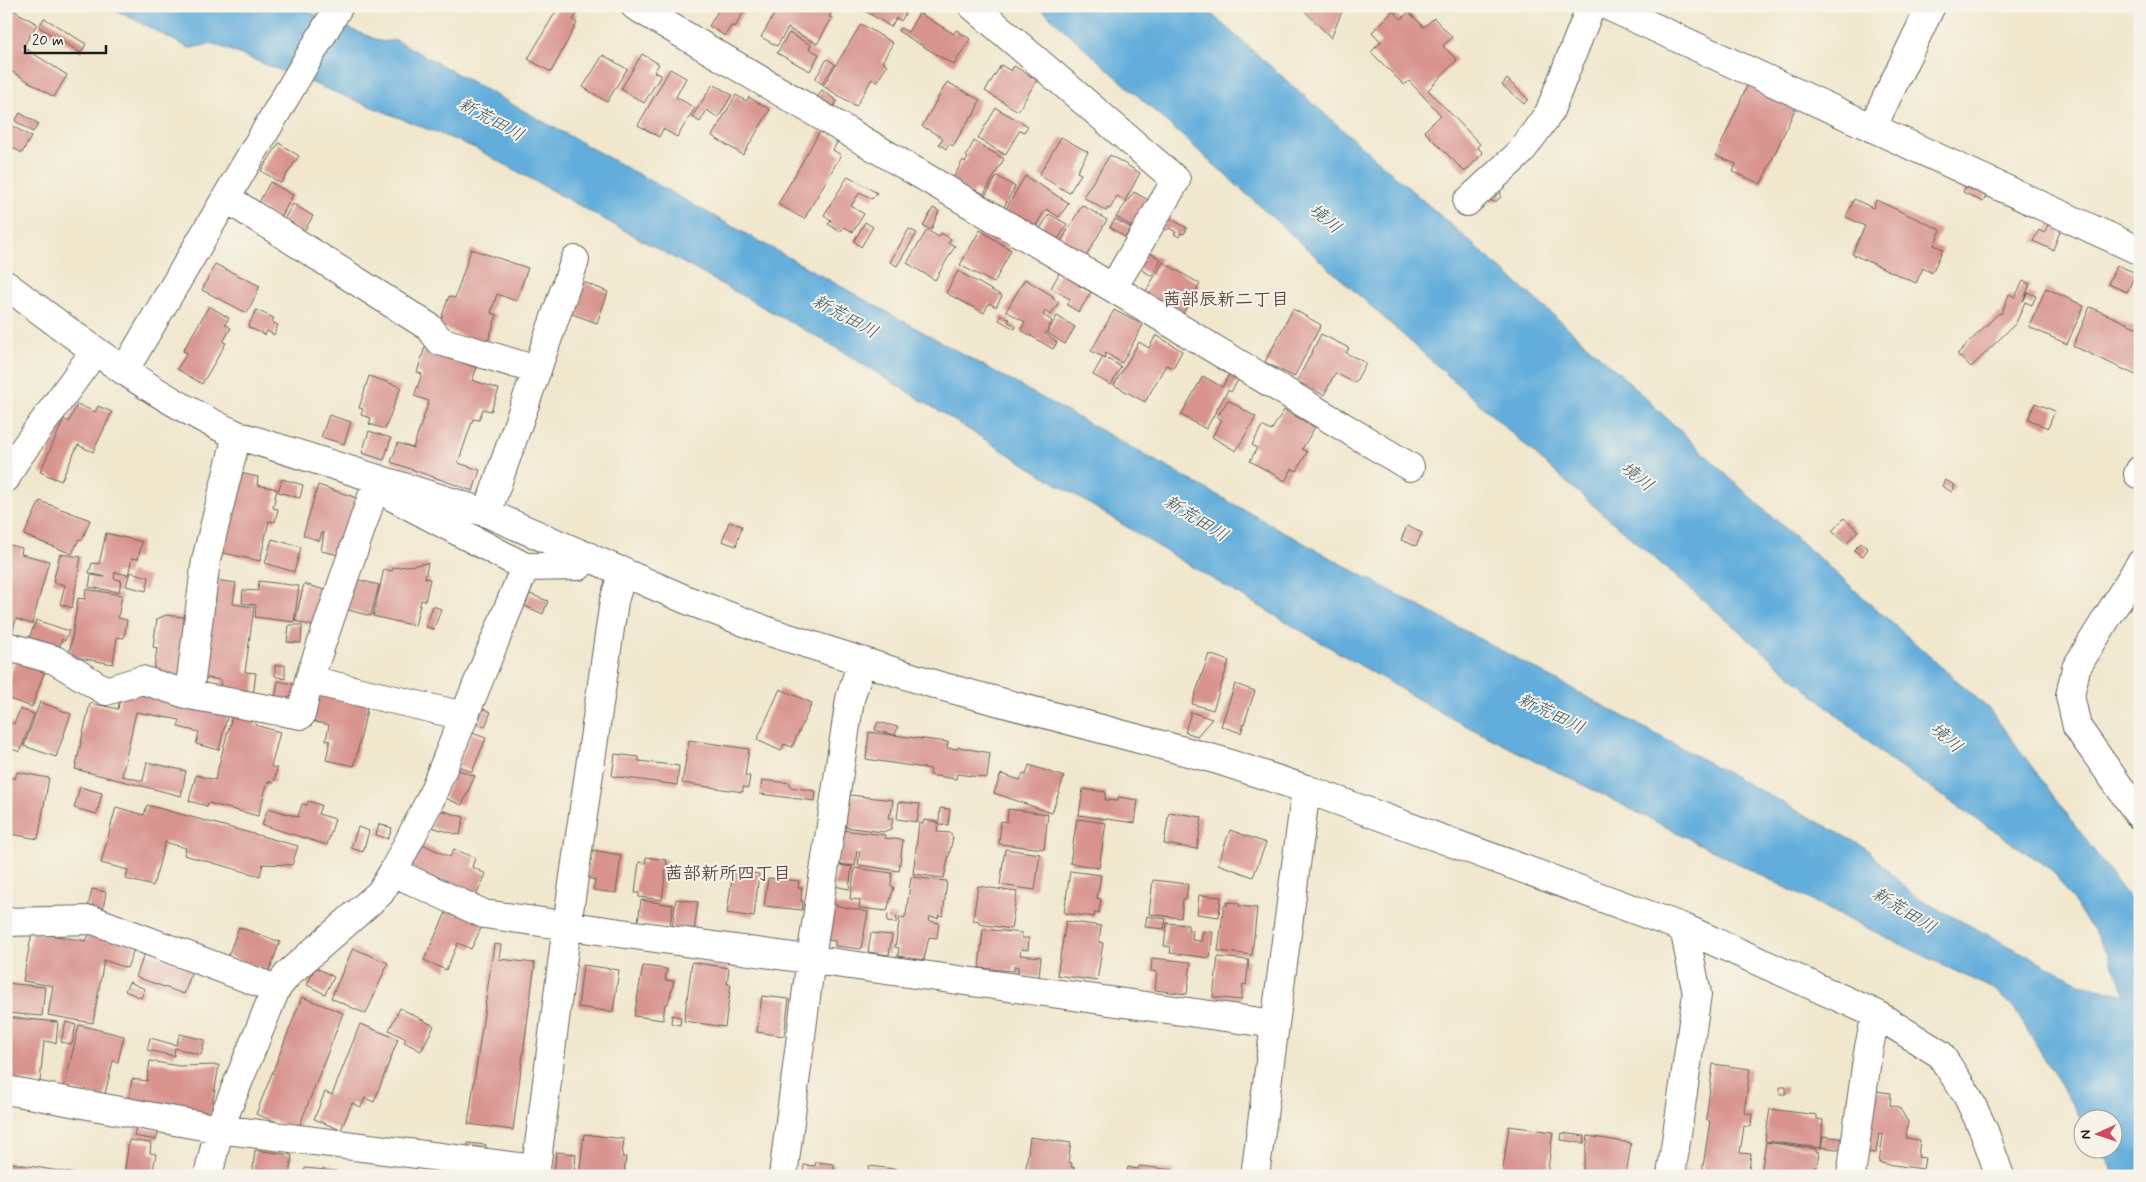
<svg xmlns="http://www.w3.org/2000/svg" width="2146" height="1182" font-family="Mynerve,'Klee One',sans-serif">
  <rect width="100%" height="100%" fill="#f7f3e8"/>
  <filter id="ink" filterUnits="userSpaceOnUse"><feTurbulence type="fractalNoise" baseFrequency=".02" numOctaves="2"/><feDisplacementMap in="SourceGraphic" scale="10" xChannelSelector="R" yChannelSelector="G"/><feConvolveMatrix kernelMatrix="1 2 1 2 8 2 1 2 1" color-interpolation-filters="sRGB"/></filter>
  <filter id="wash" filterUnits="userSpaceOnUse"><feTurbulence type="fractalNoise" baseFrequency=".0096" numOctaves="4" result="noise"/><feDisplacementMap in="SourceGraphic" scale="20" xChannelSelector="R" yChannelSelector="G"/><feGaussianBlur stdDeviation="1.12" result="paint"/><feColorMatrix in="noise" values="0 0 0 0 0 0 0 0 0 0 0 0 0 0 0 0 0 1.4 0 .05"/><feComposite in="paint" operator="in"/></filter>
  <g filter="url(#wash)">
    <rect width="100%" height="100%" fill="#f0e7cd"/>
    <path fill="#62addb" stroke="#3f647c" d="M108 6H296L382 42 396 40 1358 573 1866 848 1915 897 2084 985 2126 995 2108 953 2053 871 1888 759 1565 481 1038 6H1202L1618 372 1749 496 1990 710 2140 913V1176H2116L2100 1150H2114V1120H2084L2083 1122 2014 1008 1997 991 1826 908 1447 716 1182 561 830 344 475 148 214 44 189 48Z"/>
    <g id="blocks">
      <path fill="#d8938e" d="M6 6 37 24 23 47 67 75 54 97 6 68Z
        M559 6H564L577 14 573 20 577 23 551 72 528 59Z
        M721 6H747L735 27 731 26 725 36 709 26Z
        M779 6H830L833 9 829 17 832 18 817 44 788 28 777 46 761 37Z
        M864 6H906L908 9 901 21 896 18 891 27 862 9Z
        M1300 6H1344L1331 38Z
        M1393 11 1401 19 1409 12 1424 27 1434 18 1452 37 1443 46 1457 60 1428 90 1480 144 1477 147 1483 153 1465 172 1424 131 1441 115 1409 81 1404 85 1371 52 1381 42 1372 32Z
        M919 13 954 34 956 30 970 39 954 65 898 31 900 28 908 32Z
        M44 18 86 44 81 53 39 27Z
        M861 24 893 43 882 62 887 65 877 82 872 79 856 106 823 86Z
        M789 33 811 45 809 49 819 54 810 71 777 53Z
        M642 54 659 64 654 72 661 75 644 103 621 89Z
        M603 55 627 69 607 102 583 87Z
        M827 59 835 64 822 84 815 79Z
        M1001 65 1011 71 1014 66 1037 80 1018 111 985 91Z
        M670 69 686 78 676 97 695 108 677 137 663 129 659 137 638 125Z
        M1507 79 1528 99 1524 104 1502 85Z
        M947 82 980 100 973 117 971 116 953 146 949 144 946 149 939 144 943 138 922 126Z
        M713 84 732 95 718 118 707 110 700 122 692 117Z
        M1747 86 1796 107 1761 184 1733 172 1736 164 1716 156Z
        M822 90 837 101 828 115 812 105Z
        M736 95 746 101 749 97 770 110 743 155 712 136Z
        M996 108 1028 126 1024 132 1020 130 1005 155 978 138Z
        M20 113 39 124 33 132 15 121Z
        M6 122 31 137 22 153 6 144Z
        M820 131 838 141 833 150 841 155 804 219 778 204Z
        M1061 137 1088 152 1077 172 1081 174 1069 193 1039 175Z
        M974 141 1004 159 984 194 975 189 972 194 951 182 963 160 965 162 968 158 966 156Z
        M279 143 299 156 281 183 261 171Z
        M1110 155 1140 173 1125 201 1117 196 1110 209 1108 208 1106 211 1083 197Z
        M848 176 877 193 872 199 860 192 851 206 864 214 853 232 844 227 840 232 828 224 831 220 824 215Z
        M997 176 1015 187 1004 207 985 196Z
        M1025 176 1069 203 1059 217 1046 209 1033 230 1004 212Z
        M270 182 293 195 280 219 257 206Z
        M1967 184 1987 194 1983 202 1963 192Z
        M1500 189 1501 197 1495 202 1487 199Z
        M1134 192 1150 201 1134 228 1116 217Z
        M1854 199 1873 208 1876 200 1941 230 1934 245 1943 249 1932 273 1923 268 1916 283 1852 254 1865 226 1846 217Z
        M293 204 313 216 303 233 283 221Z
        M1082 205 1107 220 1084 260 1059 245Z
        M933 208 939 211 931 230 923 226Z
        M1049 214 1067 224 1055 245 1037 234Z
        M1166 216 1187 228 1184 234 1181 233 1179 237 1174 234 1176 232 1169 228 1167 230 1160 226Z
        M1115 219 1131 228 1125 237 1110 227Z
        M2050 221 2062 226 2053 250 2033 241 2039 230 2044 233Z
        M865 222 873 227 861 247 854 241Z
        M909 229 917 233 897 266 890 262Z
        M927 230 939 237 941 233 951 239 948 243 955 246 935 280 907 263Z
        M980 230 1011 250 994 283 960 265Z
        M471 249 528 268 516 301 497 294 491 313 497 315 486 347 439 325 449 296 455 298Z
        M1145 250 1161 259 1152 276 1135 266Z
        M1163 262 1200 284 1181 317 1143 296Z
        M215 264 260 286 247 313 202 290Z
        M2117 265 2136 273 2127 292 2108 284Z
        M1061 270 1080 281 1078 285 1091 292 1079 312 1067 305 1070 299 1051 288Z
        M958 271 1002 296 996 307 989 303 984 313 946 293Z
        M1025 279 1053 296 1052 298 1059 302 1051 315 1045 311 1043 315 1052 321 1045 334 1057 342 1053 349 1021 330 1025 322 1006 311Z
        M581 281 608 292 597 323 569 313Z
        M2023 281 2030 284 2023 301 2028 292 2036 296 2032 305 2025 302 2016 323 1971 367 1957 354 1999 313 2001 314 2009 294 2015 297Z
        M2046 288 2084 306 2067 344 2029 327Z
        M209 306 229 318 225 324 231 328 223 342 226 343 202 384 177 369 187 353 183 351Z
        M2090 307 2140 329V377L2073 346Z
        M1293 309 1321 325 1294 377 1265 362Z
        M256 310 274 318 272 322 278 325 274 335 267 331 265 335 248 327Z
        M1114 310 1143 325 1122 363 1106 353 1104 357 1121 367 1111 385 1093 375 1103 357 1091 351Z
        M1001 315 1010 320 1008 322 1016 326 1015 329 999 320Z
        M1057 316 1075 327 1065 344 1047 333Z
        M1321 334 1349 348 1346 353 1366 363 1355 383 1335 373 1324 395 1297 381Z
        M1156 335 1182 351 1173 368 1166 365 1145 402 1114 385 1139 342 1149 348Z
        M426 344 465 357 463 363 477 368 472 380 499 389 491 411 483 409 479 420 473 419 458 463 480 470 473 491 391 462 398 443 413 448 429 401 414 396 422 374 417 372Z
        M1231 371 1240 377 1231 392 1228 390 1206 429 1181 415 1203 376 1222 387Z
        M369 376 401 387 385 429 369 424 371 418 361 415 363 409 359 408Z
        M1228 400 1256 417 1236 451 1212 437 1222 420 1217 417Z
        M2035 403 2055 411 2048 428 2028 419Z
        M77 404 95 412 98 406 112 412 93 452 78 445 61 481 40 472 64 419 69 422Z
        M1284 410 1315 427 1302 449 1307 452 1297 471 1292 469 1285 481 1250 461 1257 448 1252 445 1262 426 1271 431Z
        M329 415 351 422 344 444 321 437Z
        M369 431 391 438 384 460 362 453Z
        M231 471 258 477 257 485 277 489 273 508 278 509 275 522 269 521 260 561 219 552Z
        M282 479 303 485 300 498 278 492Z
        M1945 480 1955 485 1952 492 1942 486Z
        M318 485 360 499 344 556 321 551 324 533H322L319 541 303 535Z
        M40 501 90 520 82 540 79 539 72 554 24 535Z
        M1844 518 1858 531 1846 544 1832 531Z
        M729 522 742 526 736 546 722 541Z
        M1407 526 1422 533 1416 546 1401 540Z
        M106 533 142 542 138 559 132 558 128 575 115 572 114 579 121 580 119 592 89 587 91 575 105 577 89 573 92 563 99 564Z
        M272 539 301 547 294 572 265 563Z
        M1861 543 1868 549 1862 557 1854 550Z
        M6 544 22 548 21 554 49 561 32 624 16 619 11 638 6 637Z
        M60 554 81 557 72 608 60 604 65 585 53 582Z
        M428 563 425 578 430 579 425 601 421 600 415 626 373 616 384 569 392 571 393 568Z
        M130 572 149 577 146 591 126 586Z
        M351 578 379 585 371 616 344 609Z
        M215 580 236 583 233 604 254 607 245 672 256 673 252 703 219 697 221 680 199 677Z
        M259 581 299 586 294 622 255 617 256 605 242 603 243 590 258 591Z
        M304 584 328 591 317 627 295 621Z
        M86 589 122 595 118 618 127 620 124 638 117 637 113 664 69 656 78 598 85 599Z
        M530 594 548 601 543 614 525 606Z
        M433 606 441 609 434 629 426 627Z
        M166 615 190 618 181 680 153 676 157 648 153 647 157 619Z
        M36 620 69 631 65 641 62 639 57 654 27 644Z
        M289 625H302L301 643 287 642Z
        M1209 654 1229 661 1213 710 1192 704Z
        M16 660 45 670 32 707 6 698V687Z
        M275 665H285V679L275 676Z
        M278 681 298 685 295 708 274 706Z
        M1235 684 1255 691 1241 733 1221 726Z
        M313 689 369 701 354 766 326 760 330 741 326 740 329 725 307 720Z
        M780 689 812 703 792 747 784 744 781 751 757 740Z
        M136 692 228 713 219 750 196 744 199 732 178 727 180 720 136 712 122 776 143 781 147 762 186 771 181 796 75 769 90 703 118 709 120 698Z
        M40 702 71 714 56 757 24 746Z
        M20 709 34 714 20 752 6 747V721L14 724Z
        M483 709 491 712 485 727 477 724Z
        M233 712 257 719 255 725 280 732 271 767 277 768 274 783 268 781 258 816 208 803 207 806 189 801 196 775 215 780Z
        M1191 712 1212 719 1197 736 1185 732Z
        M878 722 898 727 895 735 875 730Z
        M869 732 948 742 947 748 958 749V747L990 753 987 778 957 774 956 779 930 775 931 769 866 759Z
        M472 733 486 738 472 772 458 766Z
        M689 740 749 749 745 776H750L748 788 743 787V792L682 783Z
        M615 754 639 757V761L679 766 677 785 612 776Z
        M1029 765 1064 777 1052 813 994 793 1001 774 1020 780 1023 773 1026 775Z
        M456 769 475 776 462 805 445 798Z
        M17 772 49 778 38 839 6 833V796L10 777 15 779Z
        M762 780 790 783V787L816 791 815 801 760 794Z
        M80 787 102 793 97 814 74 808Z
        M1083 789 1106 792 1105 800 1118 801V797L1138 800 1135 823 1079 815Z
        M850 795 893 800 891 814H889L888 818H893L891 829 883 832 845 827Z
        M308 801 321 805 318 814 335 819 327 845 262 825 268 808 298 817 302 804 307 805Z
        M899 802 920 804 917 822 897 819Z
        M147 805 298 846 292 865 263 864 260 876 184 855 186 848 165 842 153 886 126 879 128 870 101 863 116 807 144 815Z
        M940 808 950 809 948 825 939 824Z
        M436 809 464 817 460 835 431 827Z
        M1008 809 1048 814 1044 849 999 844 1001 821 1007 822Z
        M1169 812 1202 817 1197 849 1164 844Z
        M1077 819 1106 823 1099 868 1070 863Z
        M924 820 938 822 937 832 951 833V836L953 837 944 878 913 874 919 823 923 824Z
        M379 824 392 828 388 839 376 835Z
        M358 827 369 831 363 852 351 848Z
        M842 830 885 835 884 838 903 840 899 871 858 865 860 851H857L855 866 837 864Z
        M1230 830 1266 843 1253 877 1218 864Z
        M420 843 450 857 454 849 475 858 472 867 486 874 473 902 407 871Z
        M1005 849 1040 854 1035 890 1000 885Z
        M592 850 621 855 616 893 593 890 595 880 588 878Z
        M646 857 667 860 662 900 639 897V893H635L639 862 645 863Z
        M838 865 852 867 849 889 834 886Z
        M855 868 892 873 891 886 894 887 887 911 859 908 860 900 850 899Z
        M733 871 759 874 754 917 727 913Z
        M1070 871 1101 875 1097 898 1101 899 1099 913 1095 912 1094 917 1064 913Z
        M911 877 947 881 943 916 939 915 938 918 930 917 929 921 939 923 937 938 929 937 924 960 898 956 899 948 895 947 900 917 904 918 906 915Z
        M768 878 799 881 798 888H802L801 901H803L802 910 764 906Z
        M1153 880 1188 884 1186 899H1183L1181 918 1149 914Z
        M978 886 1017 892 1011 929 979 924V921L973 920Z
        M92 889 106 892 102 915 87 912Z
        M1199 895 1221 897 1219 917 1197 914Z
        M676 899 698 902 694 932 672 929Z
        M641 900 673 905 670 926 638 922Z
        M1227 902 1239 903V906L1257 908 1252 955 1218 951 1224 905H1227Z
        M834 905 868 912 861 949 835 946V941L827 940 831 906Z
        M449 906 484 922 471 949 458 943 446 970 424 960Z
        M888 914 897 916 896 923 887 922Z
        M1147 916 1166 919 1164 929 1145 927Z
        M1066 921 1101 926 1099 942 1103 943 1097 981 1057 975Z
        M1167 923 1188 925V930H1193L1192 940 1201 941 1203 931 1213 932 1210 958 1170 953 1171 947 1164 946Z
        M239 927 280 942 269 971 228 956Z
        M983 929 1022 933V938H1029L1028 950 1021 949 1020 955 1041 957 1039 977 1018 975V967L1014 966V971L979 968Z
        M91 930 135 946 127 968 104 960 93 1023 48 1015 53 986 23 981 32 932 86 941Z
        M871 933 892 935 889 955 868 952Z
        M494 944 501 945 499 959 535 963 513 1130 468 1124Z
        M353 948 388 963 366 1014 331 998Z
        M145 952 193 969 184 994 136 977Z
        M1218 957 1249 960 1246 985 1243 984 1241 1000 1213 997Z
        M1152 958 1191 962 1187 994 1155 990 1157 972 1151 971Z
        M692 962 729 968 727 984H731L725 1027 684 1021Z
        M583 965 619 970 613 1012 578 1007Z
        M643 966 667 969 665 980 674 981 668 1004H665L663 1020 634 1016Z
        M315 967 334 977 325 994 307 985Z
        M129 982 145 989 141 998 125 991Z
        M6 983 45 987 42 1016 6 1013Z
        M762 996 789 999 784 1036 757 1032Z
        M302 997 343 1013 298 1130 256 1114Z
        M400 1008 434 1026 421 1051 404 1042 406 1039 389 1030Z
        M672 1015 681 1017 680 1025 671 1023Z
        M6 1017 58 1022 56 1043 44 1041 40 1082 6 1079Z
        M66 1022 76 1025 72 1044 61 1042Z
        M360 1024 398 1039 374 1102 365 1098 361 1107 352 1103 341 1130 314 1119 325 1092 332 1095Z
        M79 1025 124 1036 118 1062 113 1061 104 1098 64 1088Z
        M180 1034 205 1040 201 1055 175 1048 174 1056 147 1050 150 1038 176 1045Z
        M150 1061 179 1066 219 1065 210 1118 128 1103 132 1079 147 1081Z
        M1713 1064 1750 1069 1744 1113 1752 1114 1751 1127 1744 1126 1740 1153 1751 1154 1748 1176H1683L1684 1170 1702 1173 1710 1121 1706 1120Z
        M1780 1087H1786V1094H1780Z
        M1876 1091 1891 1093 1890 1105 1899 1107 1908 1122 1906 1138 1920 1140 1918 1157 1925 1158 1923 1169 1879 1163 1883 1135 1879 1134 1876 1153 1867 1152Z
        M1770 1109 1817 1115V1119L1823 1120 1821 1148 1765 1141Z
        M1509 1126 1553 1132 1547 1176H1502Z
        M136 1127 159 1131 156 1140 134 1136Z
        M1562 1133 1585 1136 1584 1143 1561 1140Z
        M584 1134 624 1139 622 1157H626L624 1173 620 1172 619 1176H579Z
        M1588 1136 1631 1143 1626 1176H1582Z
        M1823 1136 1846 1139 1844 1150 1821 1147Z
        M1030 1137 1071 1143 1068 1162 1072 1163 1071 1167H1074L1073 1176H1025Z
        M129 1140 151 1143 150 1153 156 1154 152 1176H124Z
        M1766 1142 1816 1149V1152H1819L1817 1167H1813L1812 1176 1761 1173Z
        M468 1143 486 1145V1152L467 1149Z
        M255 1150 292 1155 289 1176H252Z
        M556 1152 576 1154 574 1176 554 1174Z
        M6 1162 82 1175V1176H6Z
        M816 1162 834 1164 833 1176H803L804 1165 815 1166Z
        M869 1166 895 1169 894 1176H868Z
        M1139 1166 1173 1170 1172 1176H1126L1128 1167 1138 1169Z
        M305 1168 336 1171V1176H304Z"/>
    </g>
  </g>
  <g filter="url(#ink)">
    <use href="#blocks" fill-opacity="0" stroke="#66635a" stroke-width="1"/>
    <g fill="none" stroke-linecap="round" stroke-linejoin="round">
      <defs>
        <path id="minor" d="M635 6 1113 288 1410 467
          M973 6 1176 180 1113 288
          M1608 6 2140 251
          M1872 128 1931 6
          M226 198 429 327 440 341 537 370
          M1467 202 1520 153 1549 113 1591 6
          M6 285C80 340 153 397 237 435L487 513 687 600 773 633 940 686 1218 760 1306 789 1684 928 1876 1014 1940 1054 1967 1095 1984 1131 2000 1176
          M124 371 339 6
          M2138 474 2140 470
          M6 478 15 461 95 351
          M487 513 575 260
          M2140 564 2076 668 2070 696 2077 727 2140 816
          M6 646 55 660 106 691 142 680 189 695 301 715 309 680 378 479 393 497 525 567 579 566 588 556
          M309 680 464 716
          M189 695 206 560 237 435
          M393 872 484 914 1275 1024
          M6 922 93 920 276 989
          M6 1090 219 1129 535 1169
          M208 1176 219 1129 276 989 289 973 380 893 393 872 430 800 525 567
          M535 1176 567 925 614 601 623 571
          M783 1176 811 958 850 699 862 661
          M1255 1176 1306 789
          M1671 1176 1697 994 1684 928
          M1851 1176 1868 1052 1876 1014"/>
      </defs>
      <use href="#minor" stroke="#66635a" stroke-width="30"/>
      <use href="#minor" stroke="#fff" stroke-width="28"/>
    </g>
  </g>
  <g text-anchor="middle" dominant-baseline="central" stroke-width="4" stroke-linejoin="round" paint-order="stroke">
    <g font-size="18" font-style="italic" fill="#385668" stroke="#f7f3e8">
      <text transform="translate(491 120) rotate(29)">新荒田川</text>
      <text transform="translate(1325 219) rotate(41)">境川</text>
      <text transform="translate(845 317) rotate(29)">新荒田川</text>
      <text transform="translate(1637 477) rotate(39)">境川</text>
      <text transform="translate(1196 519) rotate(32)">新荒田川</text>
      <text transform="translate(1551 714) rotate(26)">新荒田川</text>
      <text transform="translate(1946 738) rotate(42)">境川</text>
      <text transform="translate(1904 911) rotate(32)">新荒田川</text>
    </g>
    <g font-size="18" font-weight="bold" fill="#5e4644" stroke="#f7f3e8">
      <text x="1226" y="300">茜部辰新二丁目</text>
      <text x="728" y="874">茜部新所四丁目</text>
    </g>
  </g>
  <rect width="2146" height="1182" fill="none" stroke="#f7f3e8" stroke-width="25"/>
  <g transform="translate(2098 1134) rotate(267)"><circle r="24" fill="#f7f3e8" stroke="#9f9d96"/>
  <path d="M0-4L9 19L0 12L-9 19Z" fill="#d1495b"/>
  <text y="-8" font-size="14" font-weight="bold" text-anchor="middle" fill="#1c1c1c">N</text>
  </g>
  <path d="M25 45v8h81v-8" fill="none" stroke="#1c1c1c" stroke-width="2.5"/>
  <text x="32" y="45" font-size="15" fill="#1c1c1c" stroke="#f7f3e8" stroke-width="4" paint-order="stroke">20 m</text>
</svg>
